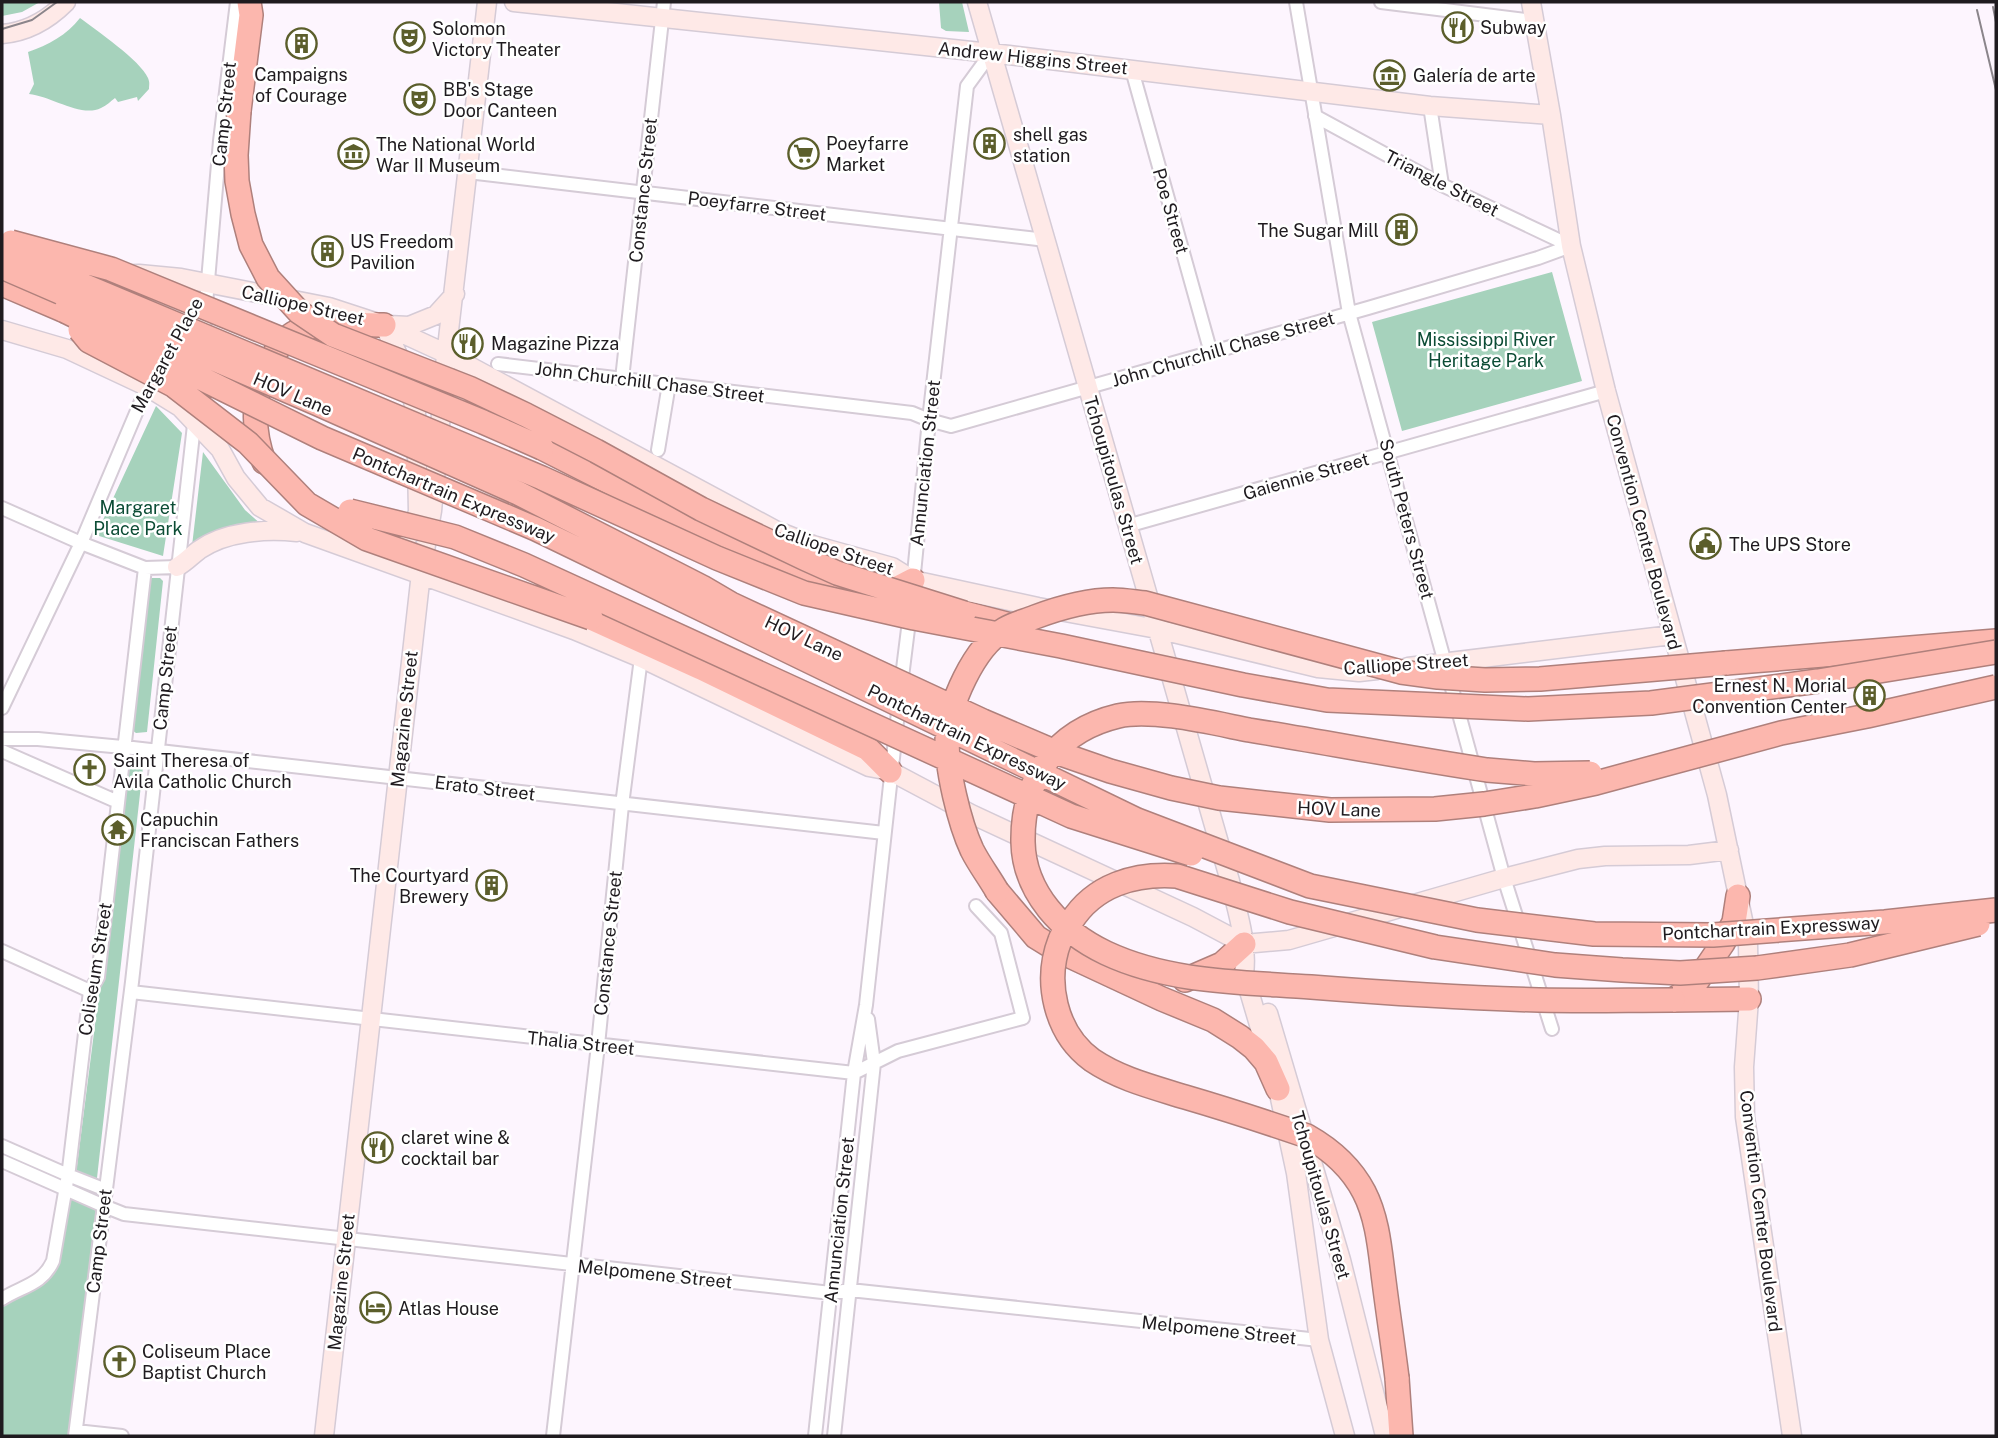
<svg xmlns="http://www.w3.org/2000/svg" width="1998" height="1438" font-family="'Public Sans',sans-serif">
  <rect width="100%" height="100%" fill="#fdf5fe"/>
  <path fill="#a6d2bc" d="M2 2H40L22 12 2 16Z
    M939 2H962L969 32 946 31 941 28Z
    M80 18C97 31 140 60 148 78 150 83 149 84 149 89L138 101 137 97 118 102 115 98C111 101 106 106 101 108 81 118 51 96 29 94L34 84 28 52C48 45 67 35 80 18Z
    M1552 272 1582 381 1402 431 1372 322Z
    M156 406 182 433 163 556 96 535Z
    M203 452 245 510 262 525 192 546Z
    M151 578H160L163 581 147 732 136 733 132 730 149 581Z
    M135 762 142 764 143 767 97 1178 92 1181 76 1174 128 765Z
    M65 1189 104 1206 75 1436H2V1299L48 1272Z"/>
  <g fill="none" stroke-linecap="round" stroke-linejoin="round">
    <defs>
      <path id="street" d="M1296 2 1349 313 1504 878 1552 1029
        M1381 2 1534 21
        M1132 70 1211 353
        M1430 106 1442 185
        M1315 116 1442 185 1571 246
        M468 172 1046 240
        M203 339 220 141 237 2
        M498 364 912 413 929 420 951 426 1368 308 1538 258 1571 246
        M622 379 664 2
        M658 450 669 384
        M2 508 81 543 145 568 177 567
        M1127 526 1606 391
        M913 584 929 420 967 86 991 53
        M901 685 910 613
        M2 708 81 543 150 380
        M2 739H38L133 748 884 833
        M2 751 118 802
        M2 951 90 991
        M131 992 854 1073 898 1051 1023 1018 1001 933 976 906
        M2 1146 68 1175 106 1190
        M2 1161 104 1206 124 1214 831 1293 850 1290 1319 1340
        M2 1299C22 1286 42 1285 53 1261L69 1169 90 991 98 977 145 568
        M76 1431 122 1436
        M75 1436 132 982 195 416
        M553 1436 598 1045 622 805 641 658
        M815 1436 854 1073 866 1005 899 703
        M834 1436 874 1063 868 1019"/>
      <path id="secondary" d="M514 2 1009 55 1430 106 1551 115
        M977 2 1230 881C1237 911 1248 943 1244 974L1278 1089 1296 1173 1319 1340 1345 1436
        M1531 2 1551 115 1571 246 1606 391 1717 795 1748 944 1749 999 1744 1067 1745 1117 1792 1436
        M2 34C28 32 48 20 66 2
        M67 273 79 276 139 274 181 278 329 307 384 325 447 354 775 530 813 545 892 567 913 580 1038 607 1157 629 1318 668 1359 672 1377 670
        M384 325 399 357 416 411 418 512 410 534 400 545 385 554
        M388 325 409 326 436 315 455 294
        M2 330 67 349 146 386 180 407 220 449 236 478 260 507 305 533 574 630 641 658 869 767 890 771 971 814 1193 917 1244 944 1289 940 1504 878 1578 859 1605 856 1689 855 1729 850
        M445 365 487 2
        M177 567C186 562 191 556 199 550 226 531 266 529 297 532
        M1408 667 1672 635
        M1268 1013 1341 1260 1385 1436
        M324 1436 421 573 432 511 443 393"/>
      <path id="highway" d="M239 111 251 15 249 2
        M2 284 65 311
        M542 448 676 516 806 575 849 588 888 593 913 580
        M264 462C250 425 253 386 275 353 282 343 287 336 298 331 317 322 362 325 384 325
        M964 613 1026 629
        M591 618 701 668 868 749 890 771
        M1726 663 1996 641
        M997 891 1036 937 1057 950 1162 999 1213 1020 1240 1037 1254 1048 1266 1062 1278 1089
        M1185 980 1222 964 1244 944
        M1673 1000 1693 987 1723 943 1734 922 1738 896
        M1673 1000 1749 999
        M1397 1378 1401 1436"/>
    </defs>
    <use href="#street" stroke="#d5cbd6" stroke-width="16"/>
    <use href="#secondary" stroke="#d5cbd6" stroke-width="21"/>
    <use href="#highway" stroke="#af807c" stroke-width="26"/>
    <use href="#street" stroke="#fff" stroke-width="12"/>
    <use href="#secondary" stroke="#fee9e7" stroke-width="18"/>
    <use href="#highway" stroke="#fcb7ae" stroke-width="23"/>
    <path stroke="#8b858b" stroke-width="2" d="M1993 7 1996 22
      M1977 10 1996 90
      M2 29 32 20 57 2"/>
    <defs>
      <path id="highway-bridge" d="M239 111 236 155 237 181 243 214 251 245 268 278 299 312 333 335 469 388 526 415 596 451 701 509 806 559 837 573 964 613
        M11 242 111 269 483 422 542 448
        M2 251 542 478 717 558 804 593 914 618 1061 646 1243 685 1327 700 1528 709 1651 703 1818 681 1996 652
        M2 267 318 404 518 493 702 587 731 604 983 721 1058 753 1110 771 1171 788 1219 798 1330 810 1435 809 1484 804 1535 796 1596 783 1781 733 1867 716 1996 687
        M65 311 322 438 536 529 1137 820 1310 886 1477 920 1594 934 1713 935 1885 922 1996 910
        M80 330 89 341 173 385 248 443 307 504 367 539 591 618
        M350 511 455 537 524 565 1071 816 1191 854
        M1590 773 1534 774 1487 770C1408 758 1329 743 1249 730 1213 723 1152 708 1118 716 1055 731 1022 780 1023 842 1024 893 1062 932 1106 953 1170 983 1242 982 1311 987 1387 993 1463 998 1539 1000 1584 1001 1628 1000 1673 1000
        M997 891C989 877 979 864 972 850 959 822 947 770 947 740 948 705 974 647 1005 629 1013 624 1025 621 1035 617 1059 608 1087 600 1113 600 1123 600 1135 602 1145 603L1401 672 1438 677 1485 680 1540 679 1726 663
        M1397 1378C1393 1345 1388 1313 1384 1281 1380 1251 1378 1219 1364 1192 1351 1167 1330 1149 1307 1136 1266 1122 1226 1109 1185 1097 1153 1087 1120 1079 1092 1060 1055 1033 1044 981 1060 940 1062 934 1067 928 1071 922 1094 885 1135 873 1177 876L1290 912 1435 947 1555 965 1622 970 1680 973 1757 968 1850 955 1978 924"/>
    </defs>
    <use href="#highway-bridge" stroke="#af807c" stroke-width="26" stroke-linecap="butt"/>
    <use href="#highway-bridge" stroke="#fcb7ae" stroke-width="23"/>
  </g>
  <defs>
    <symbol id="restaurant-ring" viewBox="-11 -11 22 22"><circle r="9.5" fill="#fff" stroke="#5b5e2b" stroke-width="1.5"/><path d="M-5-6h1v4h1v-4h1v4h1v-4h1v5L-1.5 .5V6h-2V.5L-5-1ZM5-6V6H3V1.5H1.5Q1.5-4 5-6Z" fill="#5b5e2b"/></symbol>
    <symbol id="theatre-ring" viewBox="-11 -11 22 22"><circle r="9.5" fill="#fff" stroke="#5b5e2b" stroke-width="1.5"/><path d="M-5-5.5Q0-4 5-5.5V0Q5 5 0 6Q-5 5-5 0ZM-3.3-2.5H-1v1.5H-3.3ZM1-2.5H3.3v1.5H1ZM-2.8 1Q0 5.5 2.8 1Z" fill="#5b5e2b"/></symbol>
    <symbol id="building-ring" viewBox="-11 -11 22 22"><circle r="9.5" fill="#fff" stroke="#5b5e2b" stroke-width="1.5"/><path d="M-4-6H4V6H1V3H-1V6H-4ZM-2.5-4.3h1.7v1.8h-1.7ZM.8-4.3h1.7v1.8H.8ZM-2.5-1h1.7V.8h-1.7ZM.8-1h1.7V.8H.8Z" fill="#5b5e2b"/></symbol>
    <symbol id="museum-ring" viewBox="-11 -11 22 22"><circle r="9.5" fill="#fff" stroke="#5b5e2b" stroke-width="1.5"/><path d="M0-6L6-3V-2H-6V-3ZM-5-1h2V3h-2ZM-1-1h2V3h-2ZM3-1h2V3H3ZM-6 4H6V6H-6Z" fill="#5b5e2b"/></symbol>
    <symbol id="supermarket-ring" viewBox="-11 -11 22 22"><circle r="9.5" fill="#fff" stroke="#5b5e2b" stroke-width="1.5"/><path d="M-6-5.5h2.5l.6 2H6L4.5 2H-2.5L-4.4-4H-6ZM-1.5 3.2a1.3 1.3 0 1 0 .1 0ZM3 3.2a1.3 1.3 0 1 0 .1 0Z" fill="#5b5e2b"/></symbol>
    <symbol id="civic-ring" viewBox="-11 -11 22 22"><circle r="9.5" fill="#fff" stroke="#5b5e2b" stroke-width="1.5"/><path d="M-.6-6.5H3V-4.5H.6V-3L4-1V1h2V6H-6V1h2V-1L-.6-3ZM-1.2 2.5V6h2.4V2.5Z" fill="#5b5e2b"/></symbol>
    <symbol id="church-ring" viewBox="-11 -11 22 22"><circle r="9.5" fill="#fff" stroke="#5b5e2b" stroke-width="1.5"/><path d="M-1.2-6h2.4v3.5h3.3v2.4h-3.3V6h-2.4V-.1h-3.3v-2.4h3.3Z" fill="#5b5e2b"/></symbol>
    <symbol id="temple-ring" viewBox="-11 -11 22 22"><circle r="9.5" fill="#fff" stroke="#5b5e2b" stroke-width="1.5"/><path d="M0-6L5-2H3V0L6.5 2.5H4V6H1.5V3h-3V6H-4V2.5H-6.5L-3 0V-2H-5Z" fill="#5b5e2b"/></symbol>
    <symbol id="hotel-ring" viewBox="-11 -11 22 22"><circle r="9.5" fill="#fff" stroke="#5b5e2b" stroke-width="1.5"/><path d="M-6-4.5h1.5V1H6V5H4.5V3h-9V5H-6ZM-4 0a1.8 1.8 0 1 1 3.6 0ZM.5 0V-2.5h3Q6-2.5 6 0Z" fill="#5b5e2b"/></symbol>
  </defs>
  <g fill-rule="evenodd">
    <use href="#restaurant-ring" x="1440" y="10" width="35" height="35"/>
    <use href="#theatre-ring" x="392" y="20" width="35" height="35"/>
    <use href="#building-ring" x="284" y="26" width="35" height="35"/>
    <use href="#museum-ring" x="1372" y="58" width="35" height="35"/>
    <use href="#theatre-ring" x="402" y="82" width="35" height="35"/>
    <use href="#building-ring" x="972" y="126" width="35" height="35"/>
    <use href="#supermarket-ring" x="786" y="136" width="35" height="35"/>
    <use href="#museum-ring" x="336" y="136" width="35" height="35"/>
    <use href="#building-ring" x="1384" y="212" width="35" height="35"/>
    <use href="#building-ring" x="310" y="234" width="35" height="35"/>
    <use href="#restaurant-ring" x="450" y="326" width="35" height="35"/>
    <use href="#civic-ring" x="1688" y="526" width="35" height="35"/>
    <use href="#building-ring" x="1852" y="678" width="35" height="35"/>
    <use href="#church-ring" x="72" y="752" width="35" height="35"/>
    <use href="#temple-ring" x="100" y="812" width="35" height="35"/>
    <use href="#building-ring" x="474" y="868" width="35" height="35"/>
    <use href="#restaurant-ring" x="360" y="1130" width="35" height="35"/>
    <use href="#hotel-ring" x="358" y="1290" width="35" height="35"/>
    <use href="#church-ring" x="102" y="1344" width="35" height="35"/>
  </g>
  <g text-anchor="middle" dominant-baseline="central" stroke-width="5" stroke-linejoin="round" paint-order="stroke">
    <g font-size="18" fill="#1f1b1f" stroke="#fff" text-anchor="start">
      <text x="1480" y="27">Subway</text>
      <text x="432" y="28">Solomon<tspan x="432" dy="21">Victory Theater</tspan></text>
      <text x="301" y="74" text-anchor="middle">Campaigns<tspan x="301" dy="21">of Courage</tspan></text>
      <text x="1413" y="75">Galería de arte</text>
      <text x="443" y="89">BB's Stage<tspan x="443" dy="21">Door Canteen</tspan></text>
      <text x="1013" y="134">shell gas<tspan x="1013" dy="21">station</tspan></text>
      <text x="826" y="143">Poeyfarre<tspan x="826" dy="21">Market</tspan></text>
      <text x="376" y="144">The National World<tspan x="376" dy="21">War II Museum</tspan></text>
      <text x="1379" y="230" text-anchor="end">The Sugar Mill</text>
      <text x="350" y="241">US Freedom<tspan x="350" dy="21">Pavilion</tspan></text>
      <text x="491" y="343">Magazine Pizza</text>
      <text x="1729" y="544">The UPS Store</text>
      <text x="1847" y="685" text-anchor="end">Ernest N. Morial<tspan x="1847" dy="21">Convention Center</tspan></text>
      <text x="113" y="760">Saint Theresa of<tspan x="113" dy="21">Avila Catholic Church</tspan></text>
      <text x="140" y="819">Capuchin<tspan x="140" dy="21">Franciscan Fathers</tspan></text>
      <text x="469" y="875" text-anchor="end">The Courtyard<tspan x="469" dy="21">Brewery</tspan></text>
      <text x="401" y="1137">claret wine &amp;<tspan x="401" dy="21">cocktail bar</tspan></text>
      <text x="398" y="1308">Atlas House</text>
      <text x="142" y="1351">Coliseum Place<tspan x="142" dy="21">Baptist Church</tspan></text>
    </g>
    <g font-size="18" fill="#1f1b1f" stroke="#fff">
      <text transform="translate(1033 58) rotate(6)">Andrew Higgins Street</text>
      <text transform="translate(224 114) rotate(-84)">Camp Street</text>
      <text transform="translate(1442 183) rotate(27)">Triangle Street</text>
      <text transform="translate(643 190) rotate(-84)">Constance Street</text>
      <text transform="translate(757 206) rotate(7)">Poeyfarre Street</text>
      <text transform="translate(1171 211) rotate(74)">Poe Street</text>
      <text transform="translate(303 305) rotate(13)">Calliope Street</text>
      <text transform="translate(1223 349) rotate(-16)">John Churchill Chase Street</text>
      <text transform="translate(167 355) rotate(-61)">Margaret Place</text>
      <text transform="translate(650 382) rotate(7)">John Churchill Chase Street</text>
      <text transform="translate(293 394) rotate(23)">HOV Lane</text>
      <text transform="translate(925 463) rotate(-84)">Annunciation Street</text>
      <text transform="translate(1306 476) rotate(-16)">Gaiennie Street</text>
      <text transform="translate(1114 480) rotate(74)">Tchoupitoulas Street</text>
      <text transform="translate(454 495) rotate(23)">Pontchartrain Expressway</text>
      <text transform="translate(1407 519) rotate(75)">South Peters Street</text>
      <text transform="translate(1644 532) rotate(75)">Convention Center Boulevard</text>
      <text transform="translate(834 549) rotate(19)">Calliope Street</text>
      <text transform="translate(804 638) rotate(25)">HOV Lane</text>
      <text transform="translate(1406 664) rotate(-4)">Calliope Street</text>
      <text transform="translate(165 678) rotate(-84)">Camp Street</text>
      <text transform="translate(404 719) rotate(-84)">Magazine Street</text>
      <text transform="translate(967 737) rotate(26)">Pontchartrain Expressway</text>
      <text transform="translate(485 788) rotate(7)">Erato Street</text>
      <text transform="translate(1339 809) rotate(2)">HOV Lane</text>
      <text transform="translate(1771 928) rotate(-3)">Pontchartrain Expressway</text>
      <text transform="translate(608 943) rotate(-84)">Constance Street</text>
      <text transform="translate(95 969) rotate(-81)">Coliseum Street</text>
      <text transform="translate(581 1043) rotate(6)">Thalia Street</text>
      <text transform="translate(1321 1195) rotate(74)">Tchoupitoulas Street</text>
      <text transform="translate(1761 1211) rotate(83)">Convention Center Boulevard</text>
      <text transform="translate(839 1220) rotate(-84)">Annunciation Street</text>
      <text transform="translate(99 1241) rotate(-83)">Camp Street</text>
      <text transform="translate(655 1274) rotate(6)">Melpomene Street</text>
      <text transform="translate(341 1282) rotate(-84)">Magazine Street</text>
      <text transform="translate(1219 1330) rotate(6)">Melpomene Street</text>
    </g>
    <g font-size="18" fill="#0c4c35" stroke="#fff">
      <text x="1486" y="339">Mississippi River<tspan x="1486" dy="21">Heritage Park</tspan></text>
      <text x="138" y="507">Margaret<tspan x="138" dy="21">Place Park</tspan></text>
    </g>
  </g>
  <rect width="1998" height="1438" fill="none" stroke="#1f1b1f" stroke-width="7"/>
</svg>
